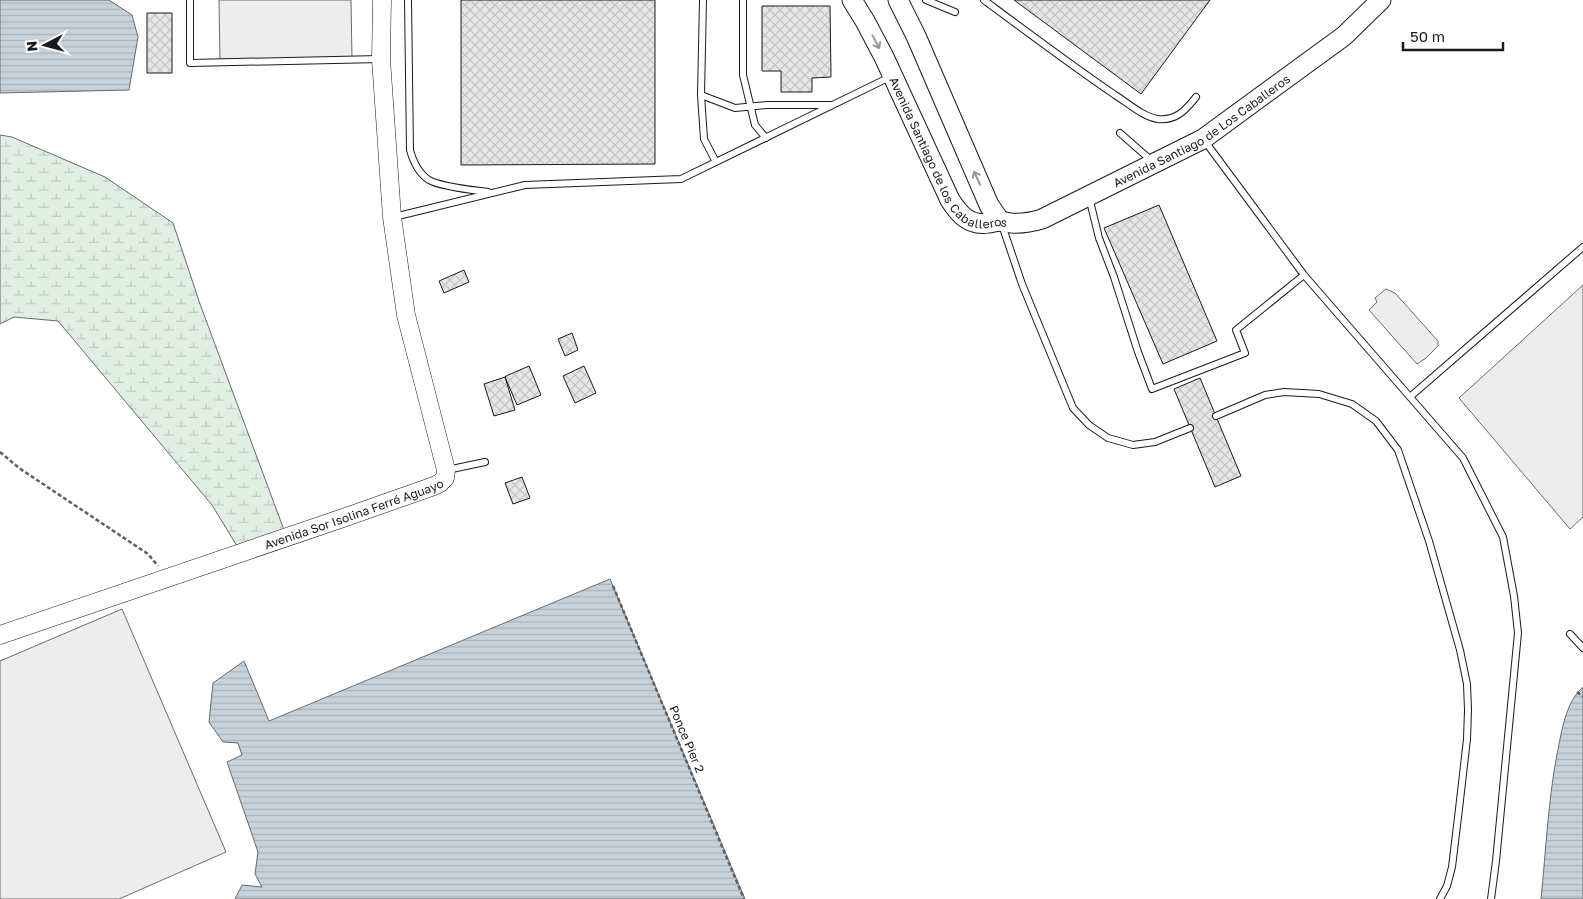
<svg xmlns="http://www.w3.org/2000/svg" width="1583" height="899" font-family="'Golos Text',sans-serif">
  <defs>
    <pattern id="wetland-marsh" width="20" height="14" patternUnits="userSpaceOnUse" patternTransform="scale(1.25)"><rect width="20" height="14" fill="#e0efe3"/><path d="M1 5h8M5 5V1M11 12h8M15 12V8" fill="none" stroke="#c0ccc2"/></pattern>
    <pattern id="water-rules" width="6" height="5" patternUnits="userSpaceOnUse" patternTransform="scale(1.25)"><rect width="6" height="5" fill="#c6d2dc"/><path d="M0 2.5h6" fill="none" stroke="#aab4bc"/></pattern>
    <pattern id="building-cross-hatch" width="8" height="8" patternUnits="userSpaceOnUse" patternTransform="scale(1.25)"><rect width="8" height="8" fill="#e6e6e6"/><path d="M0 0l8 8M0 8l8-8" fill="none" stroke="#c5c5c5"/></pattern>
  </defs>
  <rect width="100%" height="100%" fill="#fff"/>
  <path fill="url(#wetland-marsh)" stroke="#6a6a6a" d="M0 135 12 137 105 177 173 223 200 304 284 530 237 546 212 505 58 321 14 317 0 324Z"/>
  <path fill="#ededed" stroke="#6a6a6a" d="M219 0H351L352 59 220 62Z
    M1583 285V517L1570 529 1459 398Z
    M1386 289 1395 293 1438 341V346L1426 358 1417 364 1369 310 1377 302 1375 298Z
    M122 609 226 852 119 899H0V661Z"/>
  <path fill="url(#water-rules)" stroke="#6a6a6a" d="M0 0H109L132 15 138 37 129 90 0 93Z
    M610 579 745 899H235L242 885 262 887 255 874 258 852 227 762 242 755 238 743 223 742 209 722 213 683 244 661 269 721Z
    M1583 687V899H1541C1546 850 1548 802 1557 754 1562 731 1565 703 1583 687Z"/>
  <path fill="url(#building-cross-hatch)" stroke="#1a1a1a" d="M461 0H655V164L461 165Z
    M1014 0H1210L1141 94Z
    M762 6H830L831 77 812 78V92H781V71H762Z
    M147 13H172V73H147Z
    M1159 205 1217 341 1163 364 1104 228Z
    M464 270 469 282 444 293 439 281Z
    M572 333 578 350 565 356 558 339Z
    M529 366 541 395 517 405 505 377 506 376Z
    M584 366 596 393 575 403 563 376Z
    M505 377 515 410 494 416 484 384Z
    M1200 378 1241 476 1215 487 1174 389Z
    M522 477 530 498 513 504 505 483Z"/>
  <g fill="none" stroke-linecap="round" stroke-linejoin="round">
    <defs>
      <path id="lane" d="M190 0V63L380 59
        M408 0 410 150C413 161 418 173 429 180 441 187 473 190 488 192
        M703 0 701 95 704 139 716 162
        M743 0V75L755 125 766 138
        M926 0 955 12
        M984 0C1027 32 1071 65 1115 95 1128 103 1143 117 1158 119 1176 121 1186 110 1196 97
        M701 95 735 108 767 105H832
        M1120 133 1153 162
        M1204 140 1304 275 1463 458 1503 537 1514 596 1518 633 1496 861 1491 899
        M1089 197 1099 238 1114 277 1138 352 1152 389 1245 353 1236 330 1304 275
        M394 217 525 185 681 179 892 76
        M1002 225 1022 284 1073 408 1089 425 1108 438 1133 445 1155 442 1190 428
        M1411 396 1583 247
        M1216 416 1265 395 1284 392 1319 394 1352 404 1376 421 1398 450 1429 541 1460 650 1467 684 1468 710 1467 739 1459 809 1452 867 1447 886 1440 899
        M447 470 485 462
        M1570 634 1583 648"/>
      <g id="secondary">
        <path id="s1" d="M0 635 343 518 434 486 440 483 445 478 446 470 406 315 392 217 381 59 382 0"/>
      </g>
      <g id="primary">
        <path id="s2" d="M852 0 865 21 884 57 950 200C959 214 969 226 988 223 992 223 996 221 1000 221 1003 221 1007 223 1011 223 1022 224 1032 222 1042 219L1203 139 1344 36 1381 0"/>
        <path d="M898 0 916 36 989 205 1000 221"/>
      </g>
    </defs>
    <use href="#lane" stroke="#1a1a1a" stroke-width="8"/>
    <use href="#secondary" stroke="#1a1a1a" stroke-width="19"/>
    <use href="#primary" stroke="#1a1a1a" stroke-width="21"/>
    <path stroke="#5f5f5f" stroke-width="2.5" stroke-dasharray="4 2.5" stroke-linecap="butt" d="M0 452 19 468 148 554 158 566
      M613 586 744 899
      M1577 692 1583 697"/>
    <use href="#lane" stroke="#fff" stroke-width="6"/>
    <use href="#secondary" stroke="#fff" stroke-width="18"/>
    <use href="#primary" stroke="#fff" stroke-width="19"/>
  </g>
  <defs><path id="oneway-shaft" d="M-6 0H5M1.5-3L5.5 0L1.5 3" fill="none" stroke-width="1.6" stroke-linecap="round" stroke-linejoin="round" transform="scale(1.25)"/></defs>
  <g stroke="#989898">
    <use href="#oneway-shaft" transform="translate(876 42) rotate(62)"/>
    <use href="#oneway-shaft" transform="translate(977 178) rotate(-115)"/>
  </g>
  <g text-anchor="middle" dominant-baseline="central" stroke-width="4" stroke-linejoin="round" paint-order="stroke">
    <g font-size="12" fill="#1a1a1a" stroke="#fff">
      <text stroke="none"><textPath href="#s2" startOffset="508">Avenida Santiago de Los Caballeros</textPath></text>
      <text stroke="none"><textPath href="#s2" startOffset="189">Avenida Santiago de los Caballeros</textPath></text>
      <text stroke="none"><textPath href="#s1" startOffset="374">Avenida Sor Isolina Ferré Aguayo</textPath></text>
      <text transform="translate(687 739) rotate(67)">Ponce Pier 2</text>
    </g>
  </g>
  <g transform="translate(45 45) rotate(264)" stroke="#ffffff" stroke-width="4" paint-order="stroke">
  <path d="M0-4L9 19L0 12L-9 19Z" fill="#1a1a1a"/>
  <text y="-8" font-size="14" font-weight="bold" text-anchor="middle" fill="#1a1a1a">N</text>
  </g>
  <path d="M1403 42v8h100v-8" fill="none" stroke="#1a1a1a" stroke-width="2.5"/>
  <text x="1410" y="42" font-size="15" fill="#1a1a1a" stroke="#ffffff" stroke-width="4" paint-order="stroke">50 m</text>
</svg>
